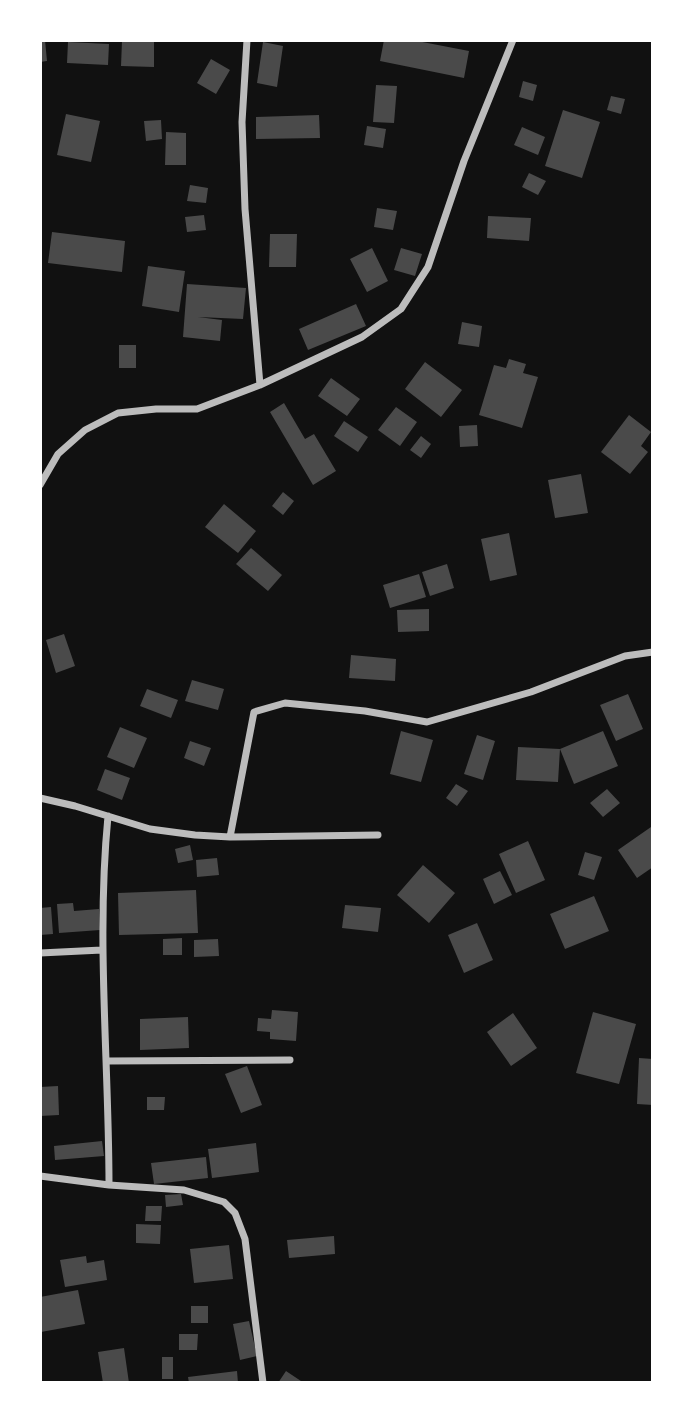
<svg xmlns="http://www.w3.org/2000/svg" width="693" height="1423" font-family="'DM Sans',sans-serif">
  <rect width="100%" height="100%" fill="#111"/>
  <path fill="#4a4a4a" d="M40 40H45L47 61 40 62Z
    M384 40H412L469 51 464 78 380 61Z
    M122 41 154 42V67L121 66Z
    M68 42 109 44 108 65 67 63Z
    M263 42 283 46 277 87 257 83Z
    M211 59 230 70 216 94 197 83Z
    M523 81 537 85 533 101 519 97Z
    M376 85 397 86 394 123 373 122Z
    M611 96 625 99 621 114 607 110Z
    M563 110 600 122 582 178 545 166Z
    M66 114 100 121 91 162 57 155Z
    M319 115 320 138 256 139V117Z
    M161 120 162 139 146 141 144 121Z
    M367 126 386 129 383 148 364 145Z
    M522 127 545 137 538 155 514 145Z
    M166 132 186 133V165H165Z
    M529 173 546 181 538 195 522 187Z
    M190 185 208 188 206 203 187 201Z
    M377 208 397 211 393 230 374 227Z
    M204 215 206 230 187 232 185 217Z
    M488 216 531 218 529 241 487 238Z
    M52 232 125 241 122 272 48 263Z
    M270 234H297L296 267H269Z
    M372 248 388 281 367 292 350 259Z
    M401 248 422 254 415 276 394 270Z
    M148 266 185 271 179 312 142 306Z
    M187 284 246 288 243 319 198 317 222 320 220 341 183 337Z
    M356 304 366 326 308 350 299 329Z
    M462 322 482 326 479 347 458 344Z
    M119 345H136V368H119Z
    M509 359 526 364 523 373 538 377 522 428 479 415 494 365 506 368Z
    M425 362 462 390 441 417 405 389Z
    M331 378 360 399 347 416 318 396Z
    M284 403 305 439 314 434 336 471 313 485 270 412Z
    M396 407 417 422 400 446 378 430Z
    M629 415 651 432 641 446 648 452 630 474 601 452Z
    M344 421 368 437 358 452 334 436Z
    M477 425 478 446 460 447 459 426Z
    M421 436 431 444 421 458 410 450Z
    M581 474 588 513 555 518 548 480Z
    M283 492 294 501 283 515 272 506Z
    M224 504 256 531 238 553 205 527Z
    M509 533 517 575 490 581 481 539Z
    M251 548 282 575 268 591 236 564Z
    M447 564 454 588 430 596 422 572Z
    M419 574 426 597 390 608 383 585Z
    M429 609V631L398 632 397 610Z
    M64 634 75 666 56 673 46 640Z
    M351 655 396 659 395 681 349 678Z
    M192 680 224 689 218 710 185 701Z
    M147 689 178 700 171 718 140 706Z
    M628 694 643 729 616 741 600 705Z
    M120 727 147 738 134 768 107 757Z
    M401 731 433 740 421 782 390 774Z
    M603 731 618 766 574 784 560 749 558 782 516 780 518 747 560 749Z
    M477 735 495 741 483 780 464 774Z
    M190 741 211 748 204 766 184 758Z
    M105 769 130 778 122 800 97 790Z
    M456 784 468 791 457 806 446 798Z
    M607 789 620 803 603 817 590 803Z
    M651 827 653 867 637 878 618 850Z
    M528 841 545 880 516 893 499 854Z
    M190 845 193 860 178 863 175 849Z
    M585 852 602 857 594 880 578 875Z
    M217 858 219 875 197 877 196 860Z
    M423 865 455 893 429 923 397 895Z
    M500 871 512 895 494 904 483 879Z
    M196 890 198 933 119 935 118 893Z
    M594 896 609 931 565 949 550 914Z
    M73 903 74 911 99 909 100 930 59 933 57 904Z
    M345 905 381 908 378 932 342 928Z
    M51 907 53 934 40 935V908Z
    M477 923 493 960 464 973 448 935Z
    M182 938V955H163V939Z
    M218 939 219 956 194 957V940Z
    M272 1010 298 1012 296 1041 270 1039V1032L257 1031 258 1018 271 1019Z
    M593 1012 636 1024 619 1084 576 1073Z
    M513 1013 537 1048 511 1066 487 1032Z
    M188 1017 189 1048 140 1050V1019Z
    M639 1058 653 1059V1105L637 1104Z
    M247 1066 262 1105 241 1113 225 1074Z
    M58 1086 59 1115 40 1116V1087Z
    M147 1097H165L164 1110H147Z
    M102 1141 104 1156 55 1160 54 1146Z
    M256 1143 259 1172 212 1178 208 1149Z
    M206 1157 208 1178 154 1184 151 1163Z
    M181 1194 183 1205 166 1207 165 1195Z
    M146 1206H162L161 1221H145Z
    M136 1224 161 1225 160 1244 136 1243Z
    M334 1236 335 1254 289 1258 287 1240Z
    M229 1245 233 1279 194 1283 190 1249Z
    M86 1256 87 1263 104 1260 107 1280 65 1287 60 1260Z
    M78 1290 85 1324 41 1332 40 1297Z
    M191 1306H208V1323H191Z
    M249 1321 257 1356 240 1360 233 1324Z
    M179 1334H198L197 1350H179Z
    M124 1348 129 1383H103L98 1352Z
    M162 1357H173V1379H162Z
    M237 1371 238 1383H189L188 1377Z
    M286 1371 304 1383H278Z"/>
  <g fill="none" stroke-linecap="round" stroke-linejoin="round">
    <path stroke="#bcbcbc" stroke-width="7" d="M247 40 242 122 245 209 260 385
      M40 485 58 454 85 430 118 413 156 409H197L260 385 362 337 401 309 428 267 464 161 513 40
      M40 798 75 806 150 829 195 835 230 837 378 835
      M108 816C96 939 109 1062 109 1185
      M230 837 254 712 285 703 365 711 427 722 531 692 625 656 653 652
      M40 953 102 950
      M107 1061 290 1060
      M40 1176 109 1185 184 1190 224 1202 235 1213 245 1239 263 1383"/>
  </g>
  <rect width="693" height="1423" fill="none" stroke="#ffffff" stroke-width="84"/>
</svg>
